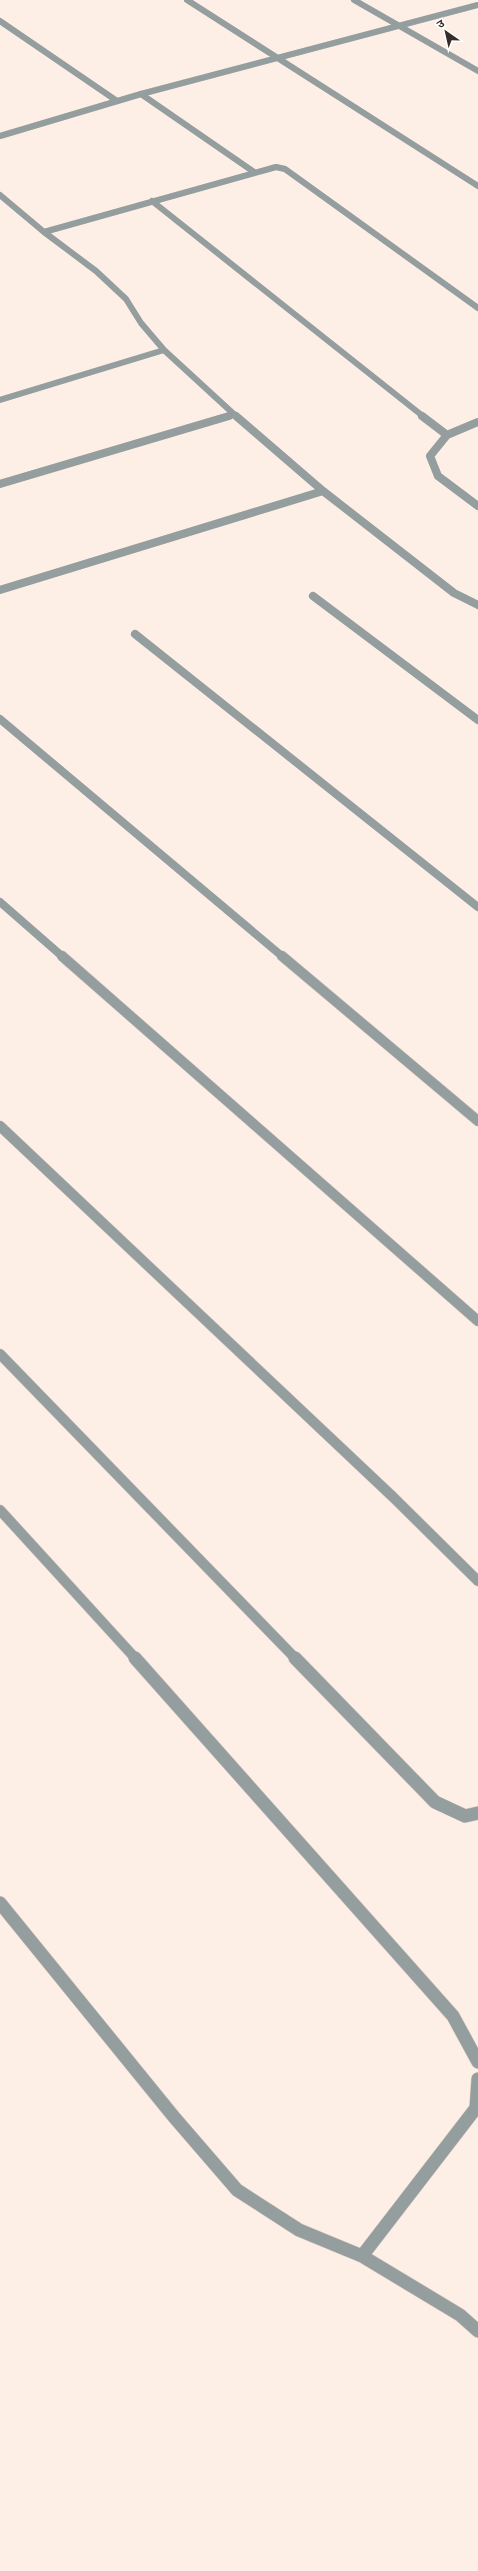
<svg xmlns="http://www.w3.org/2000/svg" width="478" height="2571" font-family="Jost,'Noto Sans Devanagari',sans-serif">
  <rect width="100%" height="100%" fill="#fdeee6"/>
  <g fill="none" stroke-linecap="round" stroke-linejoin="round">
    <defs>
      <path id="minor-far3" d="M187 0 478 186
        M354 0 478 71
        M0 21 117 101
        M141 94 254 172
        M0 136 141 94 478 5
        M0 195 44 232 276 167 285 169 478 308
        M152 201 424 417
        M44 232 96 271 126 299 141 323 164 350 237 417
        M0 400 164 350
        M225 417 234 414"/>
      <path id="minor-far2" d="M236 416 323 491 454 593 478 605
        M422 416 447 435
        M478 422 447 435 430 456 438 476 478 506
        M0 484 229 416
        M0 590 323 491
        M313 596 478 720
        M135 634 478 907
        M0 719 283 957
        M0 902 63 957"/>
      <path id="minor-far1" d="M62 956 478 1321
        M282 956 478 1121
        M0 1126 393 1497 478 1581
        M0 1354 296 1659
        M0 1510 136 1659"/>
      <path id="minor" d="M135 1658 453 2016 478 2062
        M295 1658 435 1802 465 1816 478 1813
        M0 1903 174 2117 237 2190 299 2230 362 2256 460 2315 478 2331
        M362 2256 476 2108 478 2079"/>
    </defs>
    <use href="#minor-far3" stroke="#d9cbc4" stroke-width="6"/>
    <use href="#minor-far2" stroke="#d9cbc4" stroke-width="8"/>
    <use href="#minor-far1" stroke="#d9cbc4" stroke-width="11"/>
    <use href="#minor" stroke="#d9cbc4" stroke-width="14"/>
    <use href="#minor-far3" stroke="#949e9e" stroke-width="6"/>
    <use href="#minor-far2" stroke="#949e9e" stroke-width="8"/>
    <use href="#minor-far1" stroke="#949e9e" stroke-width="10"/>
    <use href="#minor" stroke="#949e9e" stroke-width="13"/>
  </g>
  <g transform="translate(446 32) rotate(326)" stroke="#ffffff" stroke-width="3" paint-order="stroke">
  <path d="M0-3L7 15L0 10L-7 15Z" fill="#342d2a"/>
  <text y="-6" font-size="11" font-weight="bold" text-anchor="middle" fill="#342d2a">उ</text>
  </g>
</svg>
